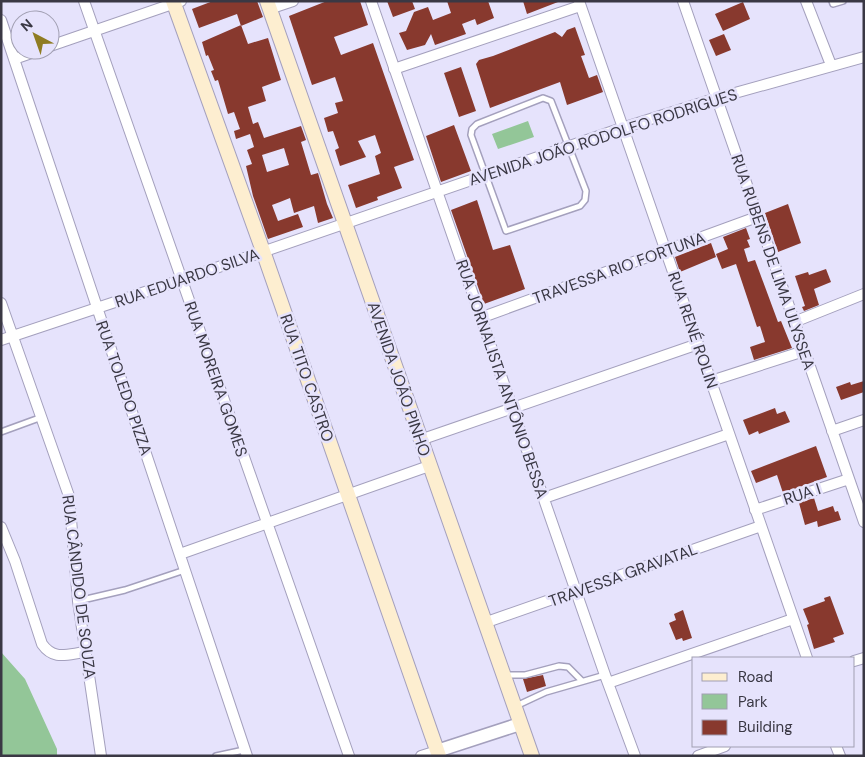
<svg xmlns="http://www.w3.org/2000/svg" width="865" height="757" font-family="'DM Sans',sans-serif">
  <rect width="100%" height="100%" fill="#e6e3fc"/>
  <path fill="#93c698" d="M528 121 534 137 498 149 492 134Z
    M1 652 25 679 57 749V756H1Z"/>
  <path fill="#88392e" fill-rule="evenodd" d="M213 1H257L263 17 241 26 237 14 199 28 192 9Z
    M327 1H360L368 25 334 37 341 55 373 43 414 160 394 167 402 188 377 197 378 200 356 208 348 185 380 174 375 156 381 153 375 135 358 141 366 157 340 166 335 150 339 148 333 131 328 132 324 118 338 113 335 103 343 101 335 77 312 85 289 16Z
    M387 1H412L415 9 393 17Z
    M447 1H488L494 18 477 25 475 19 462 24 466 34 435 45 431 34 425 45 407 50 399 33 406 31 414 12 428 7 433 20 451 13Z
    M523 1H558V2L527 14Z
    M743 2 750 19 723 31 715 14Z
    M241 25 248 44 268 38 281 80 262 87 266 101 248 107 253 124 258 122 264 138 301 126 306 140 301 142 311 175 318 173 327 204 333 218 318 223 314 206 294 213 290 198 280 202 272 205 278 221 298 214 303 227 268 239 253 196 246 166 252 164 247 150 254 147 250 134 236 139 234 131 240 129 234 112 228 114 218 80 215 81 211 71 214 70 208 55 206 56 202 42ZM284 148 289 165 267 172 262 155Z
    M575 27 585 55 581 56 589 78 597 75 603 92 567 105 560 82 490 108 476 64 479 60 493 56 555 32 562 37 567 30Z
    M724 34 731 50 716 56 709 40Z
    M461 67 476 111 459 117 444 73Z
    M454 125 471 171 441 182 426 136Z
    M477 200 493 250 510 245 525 289 484 304 451 210Z
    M788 204 801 243 778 252 765 213Z
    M746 228 750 239 747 240 750 247 744 249 748 262 755 260 778 322 781 321 792 348 754 360 750 347 765 342 760 326 757 327 736 264 722 269 716 254 728 249 723 237Z
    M711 243 716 257 680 272 675 257Z
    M826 269 831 282 814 289 819 305 804 311 802 307 805 306 795 276 808 272 809 275Z
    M864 381V392L841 400 836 387 850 382 851 385Z
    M775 408 777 414 785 411 790 422 759 434 758 431 749 435 743 420Z
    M816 446 827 477 783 493 777 475 756 483 751 471Z
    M814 498 818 511 833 506 835 512 838 511 841 520 818 527 817 521 805 525 799 503Z
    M830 596 844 634 833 638 835 642 814 649 807 625 809 624 803 609 825 601 824 598Z
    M683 610 692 638 683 641 682 638 676 640 669 623 676 620 674 614Z
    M543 675 546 686 527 692 523 679Z"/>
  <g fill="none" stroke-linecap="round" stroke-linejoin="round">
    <defs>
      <path id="service" d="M832 1 833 4 843 1
        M543 98 551 101 586 191 585 200 580 206 506 231 471 135 472 129 477 124Z
        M1 432 42 417
        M78 601 125 590 185 570
        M504 675H525L559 666 568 667 582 681
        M516 706 546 692 605 675
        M216 756 244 750"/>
      <path id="minor" d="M84 1 349 756
        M371 1 605 675 635 756
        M579 1 807 658
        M683 1 864 522
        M806 1 831 65
        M269 9 293 1
        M1 20 247 756
        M50 46 181 1
        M14 59 40 50
        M394 69 580 6
        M1 303 69 496 78 601 101 756
        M480 318 757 217
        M794 322 864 294
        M1 340 181 280 622 128 717 98 864 57
        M711 381 804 351
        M832 431 864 420
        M420 440 698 344
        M544 498 729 434
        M755 510 849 479
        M1 527 15 561 42 644C54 661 67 654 86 652
        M180 554 429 466
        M484 623 761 526
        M854 661 864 658
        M608 683 793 619
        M836 746 840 756
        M421 756 437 751
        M698 756 725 746"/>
      <path id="tertiary" d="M437 751 520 724"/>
      <path id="secondary" d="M173 1 263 251 439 756
        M267 1 532 756"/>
    </defs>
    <use href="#service" stroke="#a4a0bd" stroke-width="8"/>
    <use href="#minor" stroke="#a4a0bd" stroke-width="12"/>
    <use href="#tertiary" stroke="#a4a0bd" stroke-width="15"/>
    <use href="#secondary" stroke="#a4a0bd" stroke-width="16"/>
    <use href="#service" stroke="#fff" stroke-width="5"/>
    <use href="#minor" stroke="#fff" stroke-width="10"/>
    <use href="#tertiary" stroke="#fff" stroke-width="12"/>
    <use href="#secondary" stroke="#fdeed0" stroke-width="14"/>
  </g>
  <g text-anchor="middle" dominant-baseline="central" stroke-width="5" stroke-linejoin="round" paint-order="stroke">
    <g font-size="16" fill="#3a3844" stroke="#e6e3fc">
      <text transform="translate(603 137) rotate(-18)">AVENIDA JOÃO RODOLFO RODRIGUES</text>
      <text transform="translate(773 262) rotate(71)">RUA RUBENS DE LIMA ULYSSEA</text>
      <text transform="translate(619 268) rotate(-20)">TRAVESSA RIO FORTUNA</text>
      <text transform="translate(187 278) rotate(-19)">RUA EDUARDO SILVA</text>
      <text transform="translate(693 330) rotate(71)">RUA RENÉ ROLIN</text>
      <text transform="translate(307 378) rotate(71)">RUA TITO CASTRO</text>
      <text transform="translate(216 379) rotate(71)">RUA MOREIRA GOMES</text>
      <text transform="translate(399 379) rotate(71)">AVENIDA JOÃO PINHO</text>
      <text transform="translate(502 379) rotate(71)">RUA JORNALISTA ANTÔNIO BESSA</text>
      <text transform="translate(124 388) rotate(71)">RUA TOLEDO PIZZA</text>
      <text transform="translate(802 494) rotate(-18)">RUA I</text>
      <text transform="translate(623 575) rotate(-20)">TRAVESSA GRAVATAL</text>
      <text transform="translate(79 587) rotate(83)">RUA CÂNDIDO DE SOUZA</text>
    </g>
  </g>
  <rect width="865" height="757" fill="none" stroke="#3a3844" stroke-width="5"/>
  <rect x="692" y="657" width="162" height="90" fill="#e6e3fc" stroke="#a19fb2"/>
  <rect x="702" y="673" width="25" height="8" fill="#fdeed0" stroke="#a19fb2"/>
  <text x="738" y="682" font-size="15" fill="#3a3844">Road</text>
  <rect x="702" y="694" width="25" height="15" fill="#93c698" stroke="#a19fb2"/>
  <text x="738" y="707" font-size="15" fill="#3a3844">Park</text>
  <rect x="702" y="720" width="25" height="15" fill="#88392e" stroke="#a19fb2"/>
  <text x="738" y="732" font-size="15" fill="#3a3844">Building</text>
  <g transform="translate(35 35) rotate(319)"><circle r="24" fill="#e6e3fc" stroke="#a19fb2"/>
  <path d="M0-4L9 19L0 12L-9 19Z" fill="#8f7c22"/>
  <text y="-8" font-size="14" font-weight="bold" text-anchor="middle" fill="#3a3844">N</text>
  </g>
</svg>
